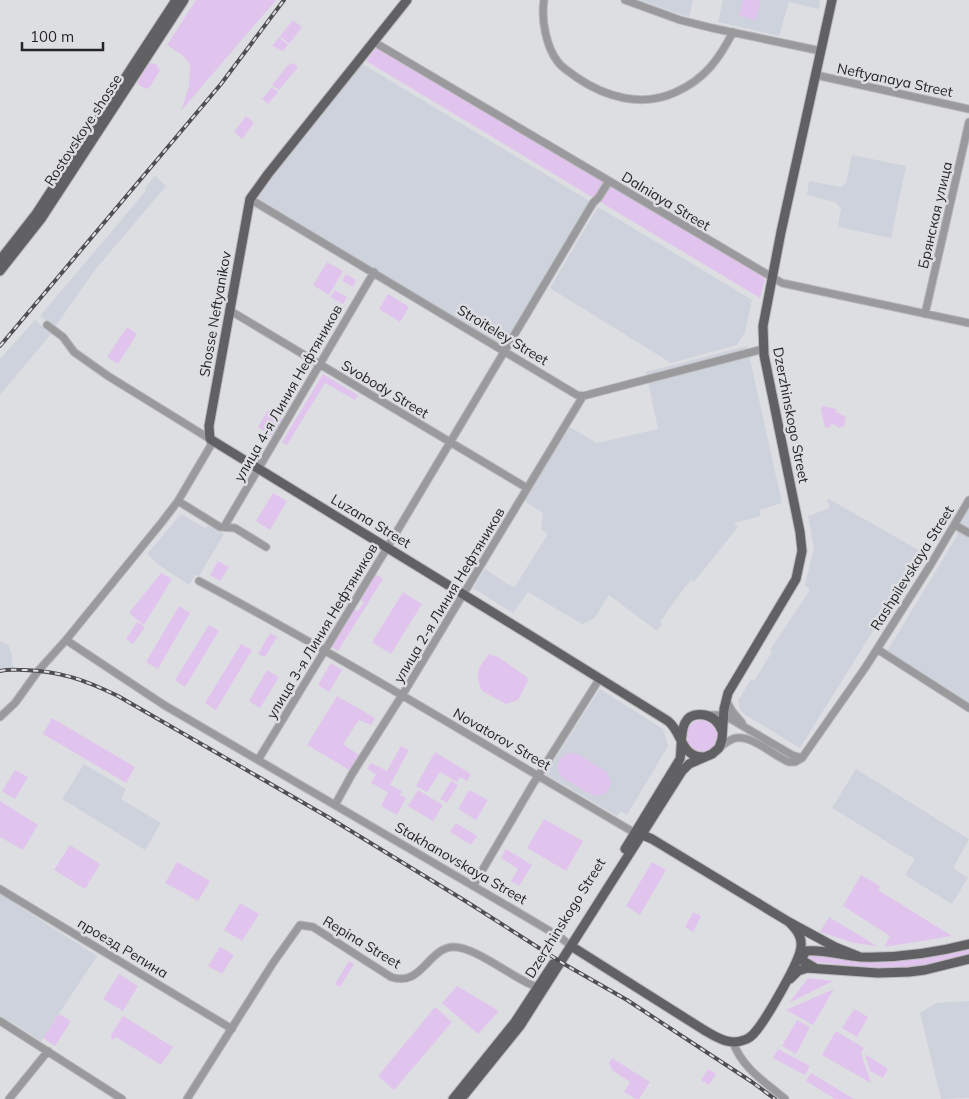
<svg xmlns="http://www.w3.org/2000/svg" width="969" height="1099" font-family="Mulish,sans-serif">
  <rect width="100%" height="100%" fill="#dddee2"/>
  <path fill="#ced2dc" d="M639 0H693L689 17Z
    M723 0H820L819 9 789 2 779 36 718 22Z
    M361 63 596 205 505 354 262 207 252 210 253 202 260 190Z
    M852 155 906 166 891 238 838 227 841 208 835 202 807 195 809 181 840 187 846 183Z
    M155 176 166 186 95 270 55 327 40 316 144 193 146 190 145 188Z
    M598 207 752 300 745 332 737 345 671 363 550 288Z
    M35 320 51 334 0 395V359Z
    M747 346 782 503 759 510 761 516 734 523 738 527 694 582 691 580 682 591 660 622 662 624 657 631 609 595 594 619 582 624 528 592 513 613 473 588 485 569 514 588 548 534 541 529 543 513 523 500 570 427 597 443 658 429 646 372Z
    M829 499 922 552 800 748 741 712 738 701 751 679 754 681 772 652 770 650 810 590 805 585 814 548 808 516 830 508 827 500Z
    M969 509V705L886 653 957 536 958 527Z
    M181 514 201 526 206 528 208 525 224 534 199 576 195 575 189 585 159 565 147 554Z
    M0 641 8 645 11 651 13 667 0 669Z
    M600 689 663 729 668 746 627 815 621 811 617 816 545 774Z
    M84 764 126 789 121 799 161 823 145 850 62 799Z
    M856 769 969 839 953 868 968 878 952 904 905 875 915 859 832 808Z
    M0 894 97 956 41 1041 0 1015Z
    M969 1001V1098L941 1099 920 1013 936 1003Z"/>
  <path fill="#e1c4ed" d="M196 0H276L181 111 189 86 190 64 182 55 167 45Z
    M743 0H761L756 20 739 16Z
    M293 20 302 27 289 44 280 36Z
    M279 37 288 45 283 51 272 46Z
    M377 47 761 275 765 280 760 298 366 61Z
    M149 63 156 64 160 70 150 87 146 89 139 85 137 82Z
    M294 63 298 67 279 90 272 85 288 65Z
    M272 87 278 92 268 104 262 99Z
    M246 116 254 123 242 139 234 132Z
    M327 262 343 271 329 295 313 285Z
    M346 274 356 280 353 287 342 281Z
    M335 290 347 297 343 304 330 297Z
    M388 294 409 307 400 322 379 309Z
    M127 327 137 334 118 364 107 357Z
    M323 374 358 395 355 400 325 383 287 445 282 442Z
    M822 406 836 409V412L846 417 844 426 840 428 831 423 830 428 825 427 821 410Z
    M268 410 283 420 273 437 258 427Z
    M273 493 287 501 270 530 256 521Z
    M218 561 229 567 220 581 210 575Z
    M161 573 172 579 144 625 129 613Z
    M375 574 383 579 338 651 331 647 354 609 358 611 364 602 360 600Z
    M403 592 422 604 391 654 372 642Z
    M179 606 190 613 158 669 146 662Z
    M137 622 145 627 133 644 126 639Z
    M209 625 219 631 185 687 175 680Z
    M270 633 277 637 265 657 258 654Z
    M241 644 252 650 216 710 205 703Z
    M489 654 498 657 527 677 528 681 518 700 506 704 482 691C474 672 478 669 489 654Z
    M331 663 342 670 329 692 318 685Z
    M267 670 279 677 260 708 249 701Z
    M337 696 375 718 371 725 359 720 343 744 359 755 351 771 307 745Z
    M52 718 135 767 126 783 43 734Z
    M686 736a16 16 0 1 1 32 0a16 16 0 1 1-32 0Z
    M401 746 409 750 390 785 402 791 400 795 406 798 397 815 381 806 388 792 371 783 376 774 367 769 371 763 387 771Z
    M435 752 471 774 467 781 460 777 457 782 440 772 427 792 416 786Z
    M571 753 578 754 608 773 611 784C603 805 587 792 575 785 569 781 562 779 559 773 554 763 562 754 571 753Z
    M15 770 28 777 15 799 2 791Z
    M451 781 458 785 447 803 440 799Z
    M418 790 443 805 433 821 408 806Z
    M469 790 488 800 476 820 458 809Z
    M0 801 38 825 23 850 0 837Z
    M544 819 583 841 566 871 527 848Z
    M456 823 477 836 471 845 450 832Z
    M70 845 100 864 85 889 54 870Z
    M506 849 532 865 519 886 511 881 518 869 501 858Z
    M177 862 210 881 198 901 165 883Z
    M652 862 666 870 640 915 626 906Z
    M861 875 880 886 878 890 952 936 884 947 890 936 843 906Z
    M240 903 259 914 242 941 224 930Z
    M693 912 701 916 693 932 685 927Z
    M829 917 877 946 854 943 820 932Z
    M220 947 234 955 222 974 208 966Z
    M969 948V956C954 959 939 964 924 966 885 971 846 965 807 961L804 956 808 954C867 962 911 964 969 948Z
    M349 961 354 964 340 987 335 984Z
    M119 974 138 986 123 1011 103 999Z
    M808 978 833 981 789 1003Z
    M457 986 499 1011 478 1034 442 1003Z
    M834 989 813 1025 786 1010Z
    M435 1007 452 1022 394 1090 378 1076Z
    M854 1009 868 1017 857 1037 842 1028Z
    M59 1014 71 1021 55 1046 43 1038Z
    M123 1016 173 1047 161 1065 116 1037 112 1040 111 1035Z
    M797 1020 810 1027 796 1054 782 1046Z
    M836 1031 864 1048 861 1053 871 1083 822 1055Z
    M778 1049 810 1066 805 1075 773 1058Z
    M865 1054 888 1069 883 1078 870 1071Z
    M612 1058 650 1082 639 1099H636L624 1092 630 1082 612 1070 609 1063Z
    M708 1069 716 1074 709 1085 701 1080Z
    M811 1073 854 1099H835L806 1081Z"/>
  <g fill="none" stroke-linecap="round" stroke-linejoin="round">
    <defs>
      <path id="minor" d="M544 0C541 19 546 47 558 62 562 68 570 72 576 77 605 97 642 108 676 92 705 79 719 59 733 32
        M625 0 680 20 712 28 821 51
        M374 42 782 283 969 323
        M816 75 969 109
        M250 199 577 395 583 396 763 349
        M229 310 527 488
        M925 314 969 122
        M178 501 220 527 235 528 266 547
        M955 525 969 533
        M224 527 374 272
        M199 581C347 660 490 748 635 833
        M66 640 164 705 516 911 560 937 571 946
        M877 649 969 708
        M726 700 732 711 742 723
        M707 715H724L792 755 802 758
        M0 717 15 703 38 671 66 640 162 522 178 501 211 445 210 439 108 376 74 352 63 337 47 325
        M719 748C724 744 730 739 736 738 752 735 774 756 789 762H795L802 758 865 668 931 564 969 500
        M258 760 384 553 593 203 599 197 609 181
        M335 805 352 774 406 689 583 396
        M473 886 533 784 600 678
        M0 889 232 1029
        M0 1021 122 1099
        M733 1042C742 1068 765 1082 785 1099
        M9 1099 48 1051
        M187 1099 273 963 300 925 313 927 391 977C422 988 428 947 454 947 473 947 506 972 524 981 528 984 533 985 538 987"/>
      <path id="major" d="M407 0 268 174 250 199 209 426 210 439 536 639 668 721C683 733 680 757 704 757
        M0 260 36 214 176 0
        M0 271 41 219 184 0
        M638 833 652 839 789 922 835 947 860 957
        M625 849 680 759C683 743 676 710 705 715 714 717 719 723 722 731
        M571 946 704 1030C716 1037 729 1046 744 1040 748 1039 753 1035 756 1031 766 1019 801 960 801 946 802 936 796 929 789 922
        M815 968 803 961V956L806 951C824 949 843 956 861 957 897 958 934 953 969 944
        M790 979 798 971 807 968 878 973 909 972 925 970 969 959
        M453 1099 515 1022 553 964
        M461 1099 520 1026 682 771 689 764 712 754 719 748 722 739 724 709 728 693 796 579 802 551 800 532 764 355 763 326 781 232 832 0"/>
    </defs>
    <use href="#minor" stroke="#b8b9bc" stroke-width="9"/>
    <use href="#major" stroke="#b8b9bc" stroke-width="11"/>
    <use href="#minor" stroke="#9a999b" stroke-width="7"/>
    <use href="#major" stroke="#616063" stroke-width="9"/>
    <defs>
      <path id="rail" d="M0 346 221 84 284 0
        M0 671C8 669 16 670 24 670 60 671 85 680 118 696L328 817 467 902 564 964 627 1000 752 1082 775 1099"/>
    </defs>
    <use href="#rail" stroke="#4f4f51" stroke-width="4"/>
    <use href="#rail" stroke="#dddee2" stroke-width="2" stroke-dasharray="5.5" stroke-linecap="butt"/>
  </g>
  <g text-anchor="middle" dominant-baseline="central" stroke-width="5" stroke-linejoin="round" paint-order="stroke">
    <g font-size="14" fill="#252526" stroke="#dddee2">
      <text transform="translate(895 80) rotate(12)">Neftyanaya Street</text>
      <text transform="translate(83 130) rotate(-57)">Rostovskoye shosse</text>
      <text transform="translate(666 201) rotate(31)">Dalniaya Street</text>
      <text transform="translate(935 215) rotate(-77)">Брянская улица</text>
      <text transform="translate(215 314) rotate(-80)">Shosse Neftyanikov</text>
      <text transform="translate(503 335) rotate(31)">Stroiteley Street</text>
      <text transform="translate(385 389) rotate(31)">Svobody Street</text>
      <text transform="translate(288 393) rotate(-60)">улица 4-я Линия Нефтяников</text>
      <text transform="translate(791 415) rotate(79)">Dzerzhinskogo Street</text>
      <text transform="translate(371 521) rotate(31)">Luzana Street</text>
      <text transform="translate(912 568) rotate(-58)">Rashpilevskaya Street</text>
      <text transform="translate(449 595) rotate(-59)">улица 2-я Линия Нефтяников</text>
      <text transform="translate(322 631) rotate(-59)">улица 3-я Линия Нефтяников</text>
      <text transform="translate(502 739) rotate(30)">Novatorov Street</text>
      <text transform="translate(461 863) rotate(30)">Stakhanovskaya Street</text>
      <text transform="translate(565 918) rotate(-58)">Dzerzhinskogo Street</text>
      <text transform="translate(362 942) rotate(31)">Repina Street</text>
      <text transform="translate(123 948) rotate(31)">проезд Репина</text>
    </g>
  </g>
  <path d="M22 42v8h81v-8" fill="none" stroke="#252526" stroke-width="2.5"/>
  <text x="30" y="42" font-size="15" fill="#252526" stroke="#dddee2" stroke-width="4" paint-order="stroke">100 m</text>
</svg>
